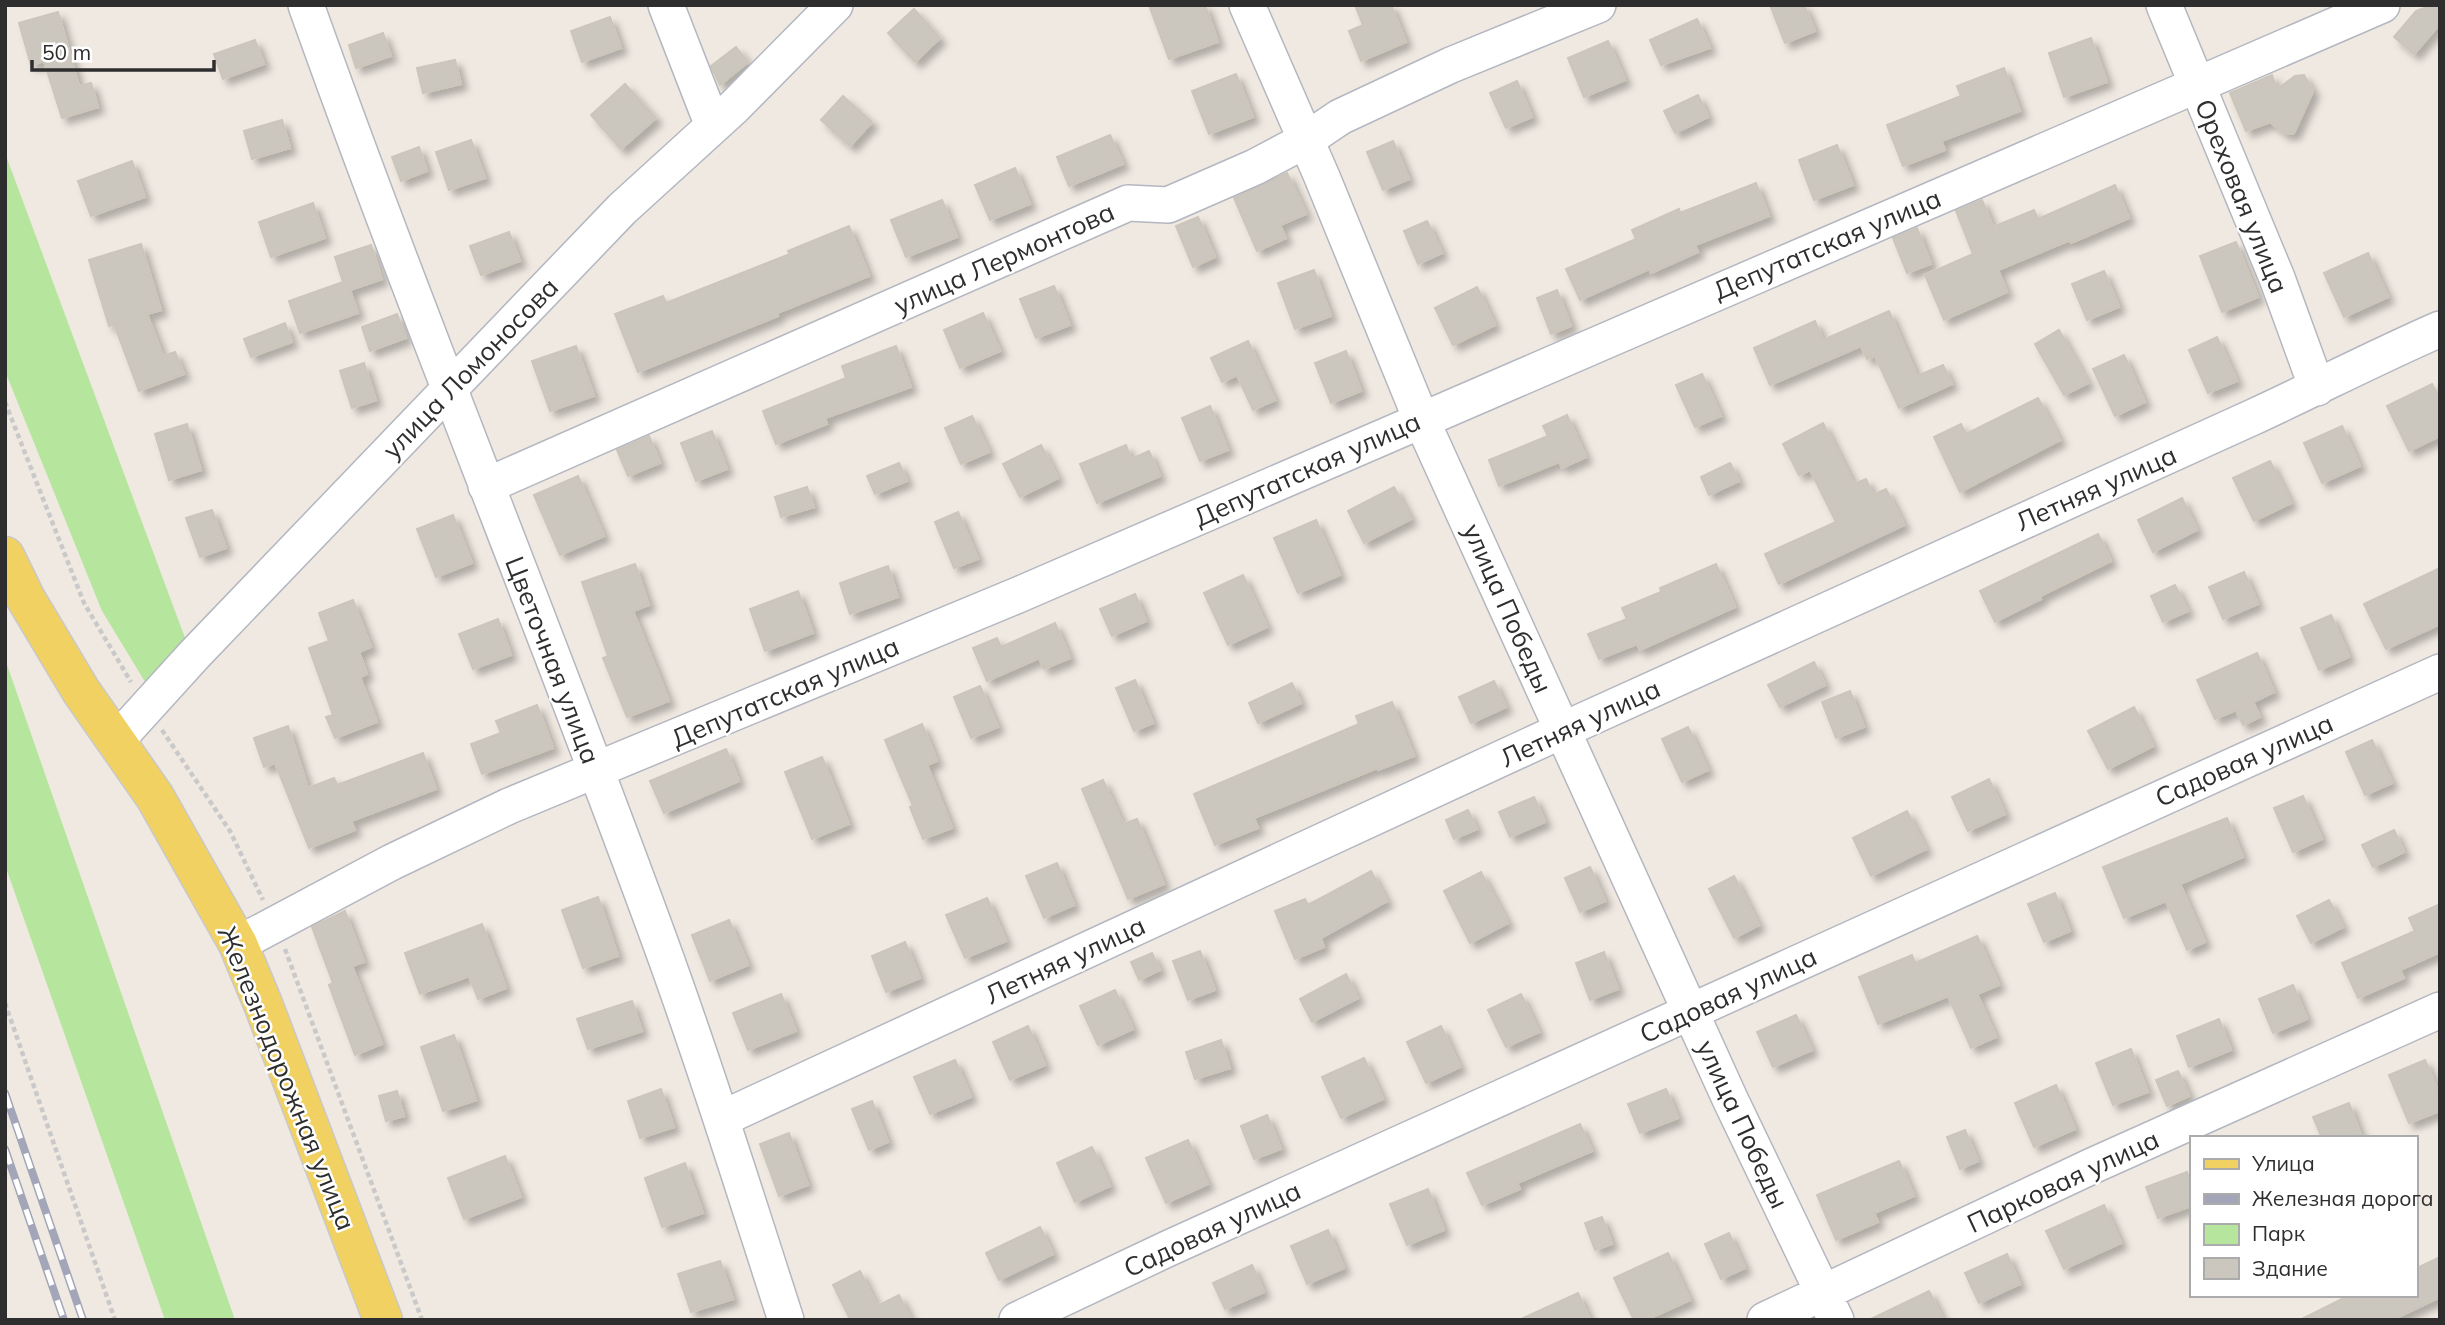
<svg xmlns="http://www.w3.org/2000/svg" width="2445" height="1325" font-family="Mulish,sans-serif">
  <defs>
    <filter id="shadow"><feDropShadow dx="6" dy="6" stdDeviation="3.5" flood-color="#0004"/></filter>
  </defs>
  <rect width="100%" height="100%" fill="#efe9e1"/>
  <path fill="#b6e59e" d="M5 153 185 638 147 685 102 611 5 371Z
    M5 659 235 1320H165L5 865Z"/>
  <path fill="#cbc7bf" stroke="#cbc5ba" stroke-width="2" filter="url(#shadow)" d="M1149 5H1205L1218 42 1169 59Z
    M1355 5H1391L1406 42 1361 61 1349 31 1363 25Z
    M1770 5H1804L1815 31 1785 43Z
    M2432 5H2440V24L2414 54 2394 37 2416 11Z
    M914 9 940 38 915 62 888 33Z
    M58 12 79 86 91 83 98 107 62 118 44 61 31 65 19 23Z
    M610 17 621 48 582 62 571 31Z
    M1697 19 1710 48 1661 65 1650 40Z
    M383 33 391 56 356 68 349 45Z
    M2091 38 2107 82 2064 97 2049 53Z
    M255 40 264 64 223 79 214 54Z
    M1608 41 1625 80 1584 97 1568 58Z
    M736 47 748 62 720 85 711 66Z
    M455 60 461 84 423 93 417 68Z
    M2004 68 2020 111 1941 141 1945 150 1903 166 1887 125 1961 96 1957 86Z
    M1236 74 1253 117 1209 134 1192 91Z
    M2272 75 2277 89 2295 76 2304 75 2313 91 2294 133 2285 134 2270 122 2246 131 2230 93Z
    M1517 81 1532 117 1506 128 1490 93Z
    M625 84 656 118 621 149 591 115Z
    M1698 95 1708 117 1675 133 1664 111Z
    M843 96 872 122 850 146 821 120Z
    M282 120 290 148 252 159 244 131Z
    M1110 135 1123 164 1069 186 1057 157Z
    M471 140 485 178 449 190 436 152Z
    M1393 141 1409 179 1383 190 1367 152Z
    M1837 145 1853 185 1814 200 1799 160Z
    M419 147 427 171 401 181 392 157Z
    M132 161 145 197 91 216 78 181Z
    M1015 168 1030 204 990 220 975 185Z
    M1287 173 1306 214 1280 225 1286 238 1257 251 1234 198Z
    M1756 183 1769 216 1695 245 1698 252 1651 273 1649 269 1580 300 1566 269 1636 239 1632 230 1679 209 1680 213Z
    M2115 185 2129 218 2071 243 2070 240 1998 270 2007 292 1944 320 1925 275 1973 254 1956 211 1982 200 1993 227 2034 210 2038 219Z
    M942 200 957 237 906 257 891 220Z
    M313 203 325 238 271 257 259 222Z
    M1198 217 1215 257 1193 267 1176 226Z
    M1427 221 1442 253 1418 264 1404 231Z
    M849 226 869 276 777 313 778 316 638 372 615 314 663 296 666 303 790 254 788 251Z
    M1917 228 1931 264 1907 273 1893 238Z
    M509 232 520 261 481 275 470 246Z
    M2236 242 2258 297 2222 312 2200 256Z
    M141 244 161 310 147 314 163 356 175 352 184 374 139 391 114 324 109 326 89 260Z
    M371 245 382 279 350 290 358 313 300 333 289 301 343 282 335 257Z
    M2368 253 2388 297 2344 317 2324 273Z
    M1314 270 1331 316 1295 329 1278 283Z
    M2104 271 2119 307 2087 320 2072 284Z
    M1054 286 1070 325 1036 338 1020 299Z
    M1477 287 1495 325 1453 345 1435 308Z
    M1557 290 1571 326 1551 334 1537 298Z
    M1889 311 1917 376 1943 365 1952 384 1899 408 1875 356 1867 359 1861 346 1770 385 1754 348 1815 321 1823 340Z
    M983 313 1000 351 960 368 944 330Z
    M397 314 406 338 370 351 362 327Z
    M285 323 292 342 251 357 244 339Z
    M2059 330 2088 383 2064 395 2035 344Z
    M2217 337 2237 381 2208 393 2189 350Z
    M1248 341 1275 400 1253 410 1237 375 1222 382 1211 358Z
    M576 346 594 396 550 411 532 361Z
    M896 346 911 387 825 418 827 424 776 444 763 411 846 378 842 366Z
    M1346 351 1361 391 1331 403 1315 363Z
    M2124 355 2145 402 2115 416 2093 369Z
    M364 363 376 400 352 408 340 371Z
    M1702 374 1721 416 1695 427 1676 385Z
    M2432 384 2440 399V436L2409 451 2387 406Z
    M2038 398 2060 440 1960 492 1934 437 1961 424 1966 434Z
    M1210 406 1228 450 1200 461 1182 418Z
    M1567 415 1586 457 1562 468 1559 462 1499 486 1489 460 1548 436 1543 426Z
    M972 416 989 452 961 464 945 428Z
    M1823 423 1854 484 1866 479 1873 495 1886 489 1904 525 1779 584 1765 554 1836 522 1810 470 1799 475 1783 444Z
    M187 424 201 470 169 480 155 434Z
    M2342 426 2360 466 2322 483 2304 443Z
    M712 431 727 469 696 481 681 443Z
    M649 436 660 463 628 476 617 450Z
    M1041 445 1058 478 1020 497 1003 464Z
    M1126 445 1131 459 1149 451 1160 476 1097 503 1080 464Z
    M2270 461 2291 503 2254 521 2233 478Z
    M899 463 907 481 875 494 867 476Z
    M1730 463 1739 481 1709 495 1701 477Z
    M578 476 604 536 560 555 534 495Z
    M807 487 814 507 781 517 775 497Z
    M1394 487 1411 519 1364 543 1348 511Z
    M2182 498 2197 530 2153 552 2138 520Z
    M212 510 226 548 200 557 186 518Z
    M958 512 978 559 954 568 935 522Z
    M453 515 472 563 436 577 417 529Z
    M1316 520 1340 575 1298 593 1274 538Z
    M2098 534 2111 561 2040 596 2041 599 1995 622 1980 591Z
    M635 564 649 605 633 611 669 701 627 717 603 658 608 656 582 582Z
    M1716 564 1735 607 1640 650 1637 644 1599 659 1588 634 1627 619 1622 608 1661 592 1660 588Z
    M888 566 898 597 850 614 840 583Z
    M2440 568V624L2386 649 2364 604Z
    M2244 572 2258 604 2223 619 2209 587Z
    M1243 575 1267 627 1228 645 1204 593Z
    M2175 585 2188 611 2163 622 2151 596Z
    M798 591 813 633 765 651 750 609Z
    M1135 594 1146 621 1112 636 1100 609Z
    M353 600 371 647 359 652 367 674 360 677 377 722 335 738 326 717 333 715 309 648 329 641 319 613Z
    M2331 615 2349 657 2319 670 2301 628Z
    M498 619 511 655 473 669 459 634Z
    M1055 623 1070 658 1044 669 1039 658 987 681 973 648 997 638 1001 647Z
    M2257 653 2274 692 2253 702 2260 717 2243 725 2236 710 2215 719 2197 680Z
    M1814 662 1825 685 1780 707 1768 685Z
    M1135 680 1153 723 1134 731 1116 688Z
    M1494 681 1506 707 1471 723 1459 697Z
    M1292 683 1301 703 1258 723 1249 703Z
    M980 686 998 727 971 738 954 697Z
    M1850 691 1864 727 1836 738 1822 702Z
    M1392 702 1414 756 1378 770 1377 768 1254 818 1258 828 1215 845 1194 794 1359 724 1356 716Z
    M537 705 553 748 482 774 471 744 501 733 496 721Z
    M2134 707 2153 746 2108 769 2088 731Z
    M922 724 937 761 927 765 952 828 923 839 910 807 913 806 885 740Z
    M288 726 308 788 334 778 337 785 423 753 436 789 351 821 355 830 309 848 275 763 264 767 254 738Z
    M1688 727 1708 770 1682 782 1662 739Z
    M2372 740 2392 783 2365 795 2346 752Z
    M726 749 739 781 664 813 650 781Z
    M822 757 849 824 812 839 785 772Z
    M1989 779 2005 814 1968 831 1952 797Z
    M1103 780 1123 824 1137 819 1164 884 1128 899 1082 789Z
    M2303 796 2322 839 2293 852 2274 808Z
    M1534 797 1545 822 1510 837 1499 812Z
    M1468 810 1477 829 1454 839 1446 820Z
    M1907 811 1926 849 1871 876 1853 838Z
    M2227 818 2243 857 2180 884 2205 942 2187 950 2166 901 2124 918 2103 867Z
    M2394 830 2404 852 2373 867 2362 845Z
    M1057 863 1074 905 1044 918 1026 876Z
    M1590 867 1605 901 1580 912 1565 878Z
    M1371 871 1387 901 1321 938 1324 947 1295 959 1275 911 1305 899 1308 905Z
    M1481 872 1508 923 1470 943 1444 891Z
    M1734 876 1759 925 1734 938 1709 889Z
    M2055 893 2070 931 2044 942 2028 904Z
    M598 897 618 956 583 968 562 910Z
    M987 898 1006 941 965 958 946 915Z
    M2329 900 2343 927 2311 943 2297 916Z
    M2440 904V952L2400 970 2404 978 2358 998 2342 963 2415 931 2409 918Z
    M345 911 364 962 352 966 382 1044 355 1055 329 985 333 983 312 927Z
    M729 920 748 965 710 981 692 935Z
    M482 924 506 988 478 999 469 976 420 994 405 953Z
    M1977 936 1999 985 1977 994 1996 1037 1971 1048 1948 996 1878 1024 1859 977 1912 955 1915 963Z
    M905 942 920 978 886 992 872 956Z
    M1200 951 1215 990 1188 1000 1173 961Z
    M1604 952 1618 989 1590 1000 1576 963Z
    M1152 953 1160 970 1139 980 1131 962Z
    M1346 974 1358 998 1312 1022 1300 999Z
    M2293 985 2307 1019 2273 1033 2259 999Z
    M1115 990 1133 1029 1098 1045 1080 1006Z
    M781 994 796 1031 748 1050 733 1013Z
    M1521 994 1539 1032 1506 1047 1488 1010Z
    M632 1001 642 1031 588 1049 577 1019Z
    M1796 1015 1812 1050 1773 1067 1757 1032Z
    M2219 1019 2231 1050 2189 1067 2177 1036Z
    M1028 1026 1045 1065 1010 1080 993 1042Z
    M1441 1026 1460 1067 1426 1083 1407 1042Z
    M454 1035 476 1100 443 1111 421 1047Z
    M1221 1040 1230 1068 1195 1079 1186 1052Z
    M2131 1049 2148 1092 2113 1105 2096 1063Z
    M1364 1058 1383 1099 1341 1118 1322 1077Z
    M955 1060 971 1097 930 1114 914 1077Z
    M2425 1060 2440 1096V1111L2409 1123 2389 1075Z
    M2178 1071 2189 1096 2167 1106 2156 1080Z
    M2056 1085 2075 1129 2034 1147 2015 1103Z
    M661 1089 674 1127 640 1138 628 1101Z
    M1666 1089 1678 1118 1640 1133 1628 1104Z
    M397 1091 404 1116 386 1121 379 1096Z
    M872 1101 888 1142 869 1150 852 1109Z
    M2349 1103 2362 1138H2322L2313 1117Z
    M1267 1115 1281 1149 1254 1159 1241 1126Z
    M1580 1124 1592 1151 1517 1183 1520 1189 1482 1205 1467 1173Z
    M1965 1130 1978 1161 1960 1169 1947 1137Z
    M789 1133 808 1185 779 1196 760 1144Z
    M1188 1140 1208 1184 1166 1203 1146 1158Z
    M1092 1147 1110 1186 1075 1202 1057 1163Z
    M505 1156 521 1197 464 1219 448 1178Z
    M1899 1161 1914 1196 1874 1213 1878 1222 1836 1240 1817 1195Z
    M685 1163 703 1213 662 1227 645 1178Z
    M2187 1172 2191 1183V1206L2158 1218 2146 1187Z
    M1428 1189 1444 1230 1407 1245 1390 1204Z
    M2104 1205 2121 1243 2064 1269 2046 1231Z
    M1602 1217 1612 1244 1595 1250 1585 1223Z
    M1040 1227 1053 1254 999 1280 986 1253Z
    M1328 1230 1344 1268 1307 1284 1291 1246Z
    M1729 1233 1745 1268 1721 1279 1705 1244Z
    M1668 1253 1690 1300 1646 1320H1634L1614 1278Z
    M2007 1254 2020 1284 1979 1303 1965 1273Z
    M2440 1257V1297L2392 1320H2300L2350 1295H2415V1269Z
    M720 1261 733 1299 691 1312 678 1274Z
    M1252 1265 1264 1292 1225 1309 1213 1283Z
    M860 1271 877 1306 899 1295 911 1320H847L850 1319 833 1285Z
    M1929 1291 1943 1320H1869Z
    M1578 1293 1590 1320H1519Z"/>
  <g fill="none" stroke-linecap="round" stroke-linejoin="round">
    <defs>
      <path id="minor" d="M306 5C418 319 545 627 659 939 705 1065 745 1193 786 1320
        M666 5 713 126
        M1247 5 1322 177 1421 419 1730 1099 1836 1320
        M2164 5 2277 278 2317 388
        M486 486 1128 203 1168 205 1255 167 1306 140 1340 117 1451 65 1598 5
        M116 741 195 654 622 209 734 107 835 5
        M238 944 392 862 509 806 1018 595 2382 5
        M721 1119 1563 730 2251 418C2314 389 2376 357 2440 329
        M1017 1320 1167 1249 2440 672
        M1765 1320 2092 1166 2440 1010"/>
      <path id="major" d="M5 556 26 599 81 691 155 797 238 944 263 1004 383 1320"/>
    </defs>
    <use href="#minor" stroke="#b4b7c1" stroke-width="38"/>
    <use href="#major" stroke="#c9c9c9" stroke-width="41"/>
    <path stroke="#c9c9c9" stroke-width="4.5" stroke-dasharray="5 3.5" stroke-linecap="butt" d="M5 402 84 603 131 682
      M162 730 230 831 263 900
      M285 949 422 1320
      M5 1003 115 1320"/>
    <use href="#minor" stroke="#fff" stroke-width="35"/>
    <use href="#major" stroke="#f2d163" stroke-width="38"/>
    <defs>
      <path id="rail" d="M5 1093 83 1320
        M5 1149 64 1320"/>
    </defs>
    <use href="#rail" stroke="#a3a6b8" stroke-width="8"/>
    <use href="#rail" stroke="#fff" stroke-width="5" stroke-dasharray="16" stroke-linecap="butt"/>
  </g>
  <g text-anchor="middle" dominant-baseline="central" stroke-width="5" stroke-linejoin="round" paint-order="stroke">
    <g font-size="26" fill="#2e2e2e" stroke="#fff">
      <text transform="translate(2242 196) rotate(68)">Ореховая улица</text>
      <text transform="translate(1827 244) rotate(-23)">Депутатская улица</text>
      <text transform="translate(1004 258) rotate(-24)">улица Лермонтова</text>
      <text transform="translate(470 368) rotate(-46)">улица Ломоносова</text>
      <text transform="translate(1307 469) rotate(-24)">Депутатская улица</text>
      <text transform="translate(2096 488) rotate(-24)">Летняя улица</text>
      <text transform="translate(1508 608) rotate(66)">улица Победы</text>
      <text transform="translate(553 660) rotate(69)">Цветочная улица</text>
      <text transform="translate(785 692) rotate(-23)">Депутатская улица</text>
      <text transform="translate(1580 723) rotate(-25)">Летняя улица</text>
      <text transform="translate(2244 760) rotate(-24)">Садовая улица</text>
      <text transform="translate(1065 960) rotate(-25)">Летняя улица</text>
      <text transform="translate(1728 995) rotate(-25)">Садовая улица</text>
      <text transform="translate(287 1078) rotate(68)">Железнодорожная улица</text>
      <text transform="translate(1743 1124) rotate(65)">улица Победы</text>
      <text transform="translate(2063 1181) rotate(-25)">Парковая улица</text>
      <text transform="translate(1212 1229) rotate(-25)">Садовая улица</text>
    </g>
  </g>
  <rect width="2445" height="1325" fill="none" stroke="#2e2e2e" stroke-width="14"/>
  <rect x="2190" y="1136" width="228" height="161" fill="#ffffff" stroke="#ababab" stroke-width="2"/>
  <rect x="2204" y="1159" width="35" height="10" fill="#f2d163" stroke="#ababab" stroke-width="2"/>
  <text x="2252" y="1171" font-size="21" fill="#2e2e2e">Улица</text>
  <rect x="2204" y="1194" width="35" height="10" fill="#a3a6b8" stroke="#ababab" stroke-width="2"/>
  <text x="2252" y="1206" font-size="21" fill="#2e2e2e">Железная дорога</text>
  <rect x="2204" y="1224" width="35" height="21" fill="#b6e59e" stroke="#ababab" stroke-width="2"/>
  <text x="2252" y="1241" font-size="21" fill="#2e2e2e">Парк</text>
  <rect x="2204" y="1258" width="35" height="21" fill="#cbc7bf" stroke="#ababab" stroke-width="2"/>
  <text x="2252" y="1276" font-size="21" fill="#2e2e2e">Здание</text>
  <path d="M32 60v10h182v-10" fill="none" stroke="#2e2e2e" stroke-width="3.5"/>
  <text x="42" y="60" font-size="21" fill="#2e2e2e" stroke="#ffffff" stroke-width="5" paint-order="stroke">50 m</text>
</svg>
